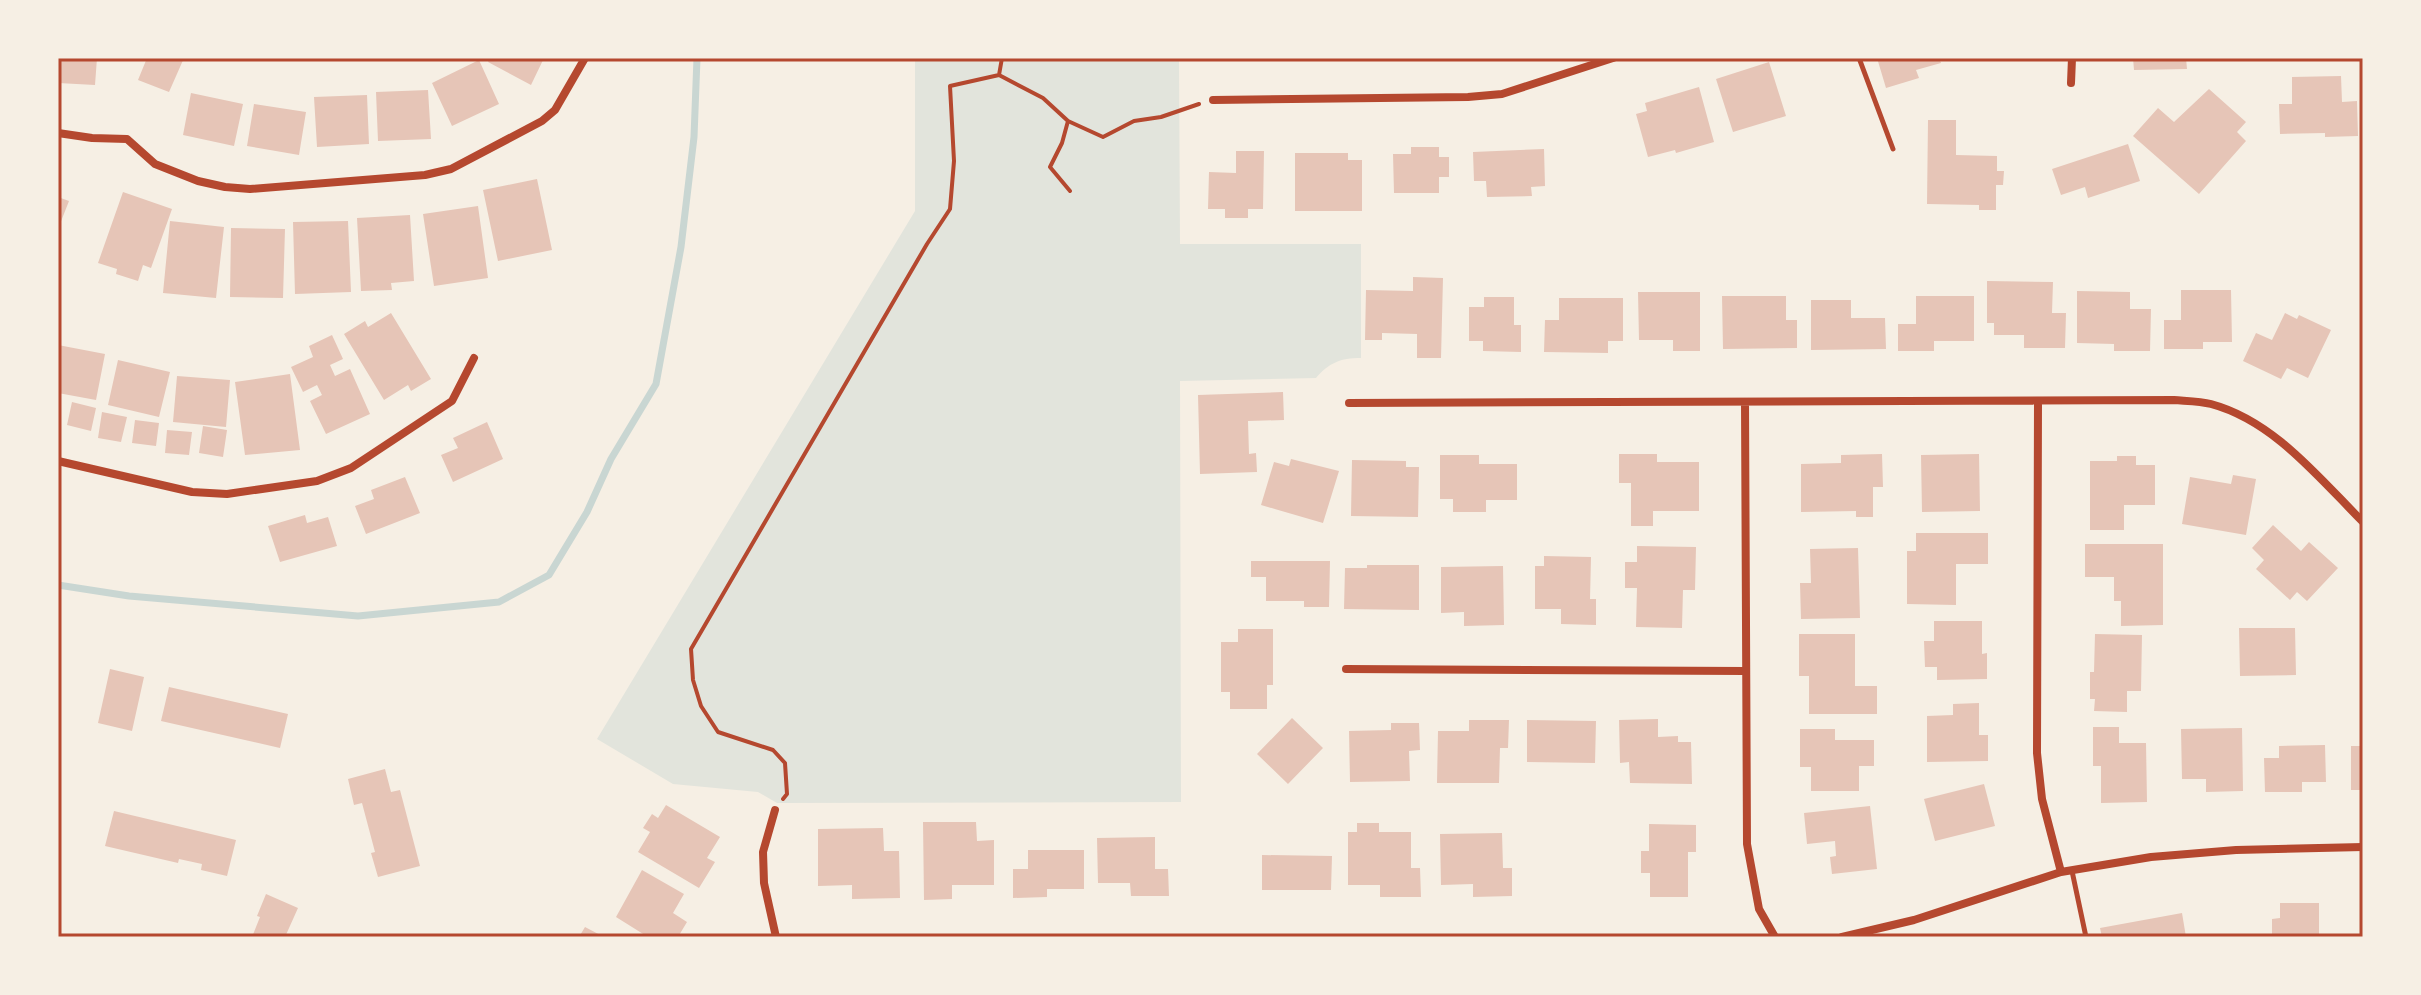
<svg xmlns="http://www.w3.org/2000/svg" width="2421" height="995" font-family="'Fira Sans Condensed',sans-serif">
  <rect width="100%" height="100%" fill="#f6efe4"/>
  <path fill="#e2e4dc" d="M915 58H1179L1180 244H1361V358C1340 358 1329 363 1316 378L1180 381 1181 802 777 803 758 792 673 784 597 739 915 211Z"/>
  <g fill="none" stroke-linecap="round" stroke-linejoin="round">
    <path stroke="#c9d6d2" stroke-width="7" d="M58 585 129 596 358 616 499 602 549 575 587 512 611 459 656 384 681 247 694 137 697 58"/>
  </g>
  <path fill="#e6c5b7" d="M58 58H97L95 85 58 83Z
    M147 58H184L169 92 138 80Z
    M490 58H544L531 85 488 62Z
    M1877 58H1939L1941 63 1916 70 1919 78 1886 88Z
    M2133 58H2186L2187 69 2134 70Z
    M479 60 499 104 452 126 432 83Z
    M1769 62 1786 116 1733 132 1716 79Z
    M2341 76 2342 102 2357 101 2358 136 2325 137V133L2280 134 2279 104H2292V77Z
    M1699 87 1714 142 1676 153 1675 150 1648 157 1636 114 1647 111 1645 103Z
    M2209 89 2246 122 2237 132 2246 141 2199 194 2133 136 2158 108 2174 122Z
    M428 90 431 139 378 141 376 92Z
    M191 93 243 104 234 146 183 135Z
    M367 95 369 144 317 147 314 97Z
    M254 104 306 112 299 155 247 146Z
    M1928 120H1956V155L1997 156V171H2004L2003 185H1996V210H1979V205L1927 204Z
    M2128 144 2140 181 2088 198 2085 187 2061 195 2052 169Z
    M1411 147H1439V157H1449V177H1439V193H1394L1393 154H1411Z
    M1544 149 1545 186 1531 187 1532 196 1487 197 1486 181H1474L1473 152Z
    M1236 151H1264L1263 209H1248V218H1225V209H1208L1209 172 1236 173Z
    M1295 153H1348V160H1362V211H1295Z
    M537 179 552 250 498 261 483 190Z
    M123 192 172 209 151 268 143 265 138 281 116 274 117 269 98 263Z
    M58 197 69 201 58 229Z
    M478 206 488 278 434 286 423 214Z
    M410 215 414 281 391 283 392 290 361 291 357 218Z
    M170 221 224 227 216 298 163 293Z
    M348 221 351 292 295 294 293 222Z
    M231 228 285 229 283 298 230 297Z
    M1413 277 1443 278 1441 358H1417V334L1382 333V340H1365L1366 290 1413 291Z
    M1987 281 2053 282 2052 313H2066L2065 348H2024V335H1994V323H1987Z
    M2181 290H2231L2232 342H2203V349H2164V320H2181Z
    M2077 291 2130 292V309H2151L2150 351H2114V344L2077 343Z
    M1638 292H1700V351H1673V340H1639Z
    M1722 296H1786V320H1797V348L1723 349Z
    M1916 296H1974V341H1934V351H1898V324H1916Z
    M1484 297H1514V325H1521V352L1483 351V341H1469V307H1484Z
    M1559 298H1623V341H1608V353L1544 352 1545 320H1559Z
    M1811 300H1851V318H1885L1886 349 1811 350Z
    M391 313 431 379 411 391 408 385 384 400 344 334 365 321 368 327Z
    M2285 313 2297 319 2299 315 2331 330 2308 378 2287 368 2281 379 2243 361 2256 333 2272 340Z
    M332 335 343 359 330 365 335 376 350 369 370 414 326 434 310 401 322 395 317 385 303 392 291 367 313 357 309 346Z
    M58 345 105 354 96 400 58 393Z
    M118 360 170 372 159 417 108 405Z
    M290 374 300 450 245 455 235 382Z
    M177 376 230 380 226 427 173 422Z
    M1283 392 1284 420 1248 421 1249 454 1256 453 1257 472 1200 474 1198 395Z
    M72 402 96 408 91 431 67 425Z
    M102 412 127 417 121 442 98 438Z
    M135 420 159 423 156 446 132 443Z
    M487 422 503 459 453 482 441 455 458 448 453 438Z
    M203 426 227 430 223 457 199 453Z
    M167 430 192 432 189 455 165 453Z
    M1619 454H1657V462H1699V511H1653V526H1631V483H1619Z
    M1882 454 1883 487H1873V517H1856V511L1801 512V464L1841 463V455Z
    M1979 454 1980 511 1922 512 1921 455Z
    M1440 455H1479V464H1517V500H1486V512H1453V499H1440Z
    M2117 456H2136V465H2155V505H2124V530H2090V461H2117Z
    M1291 459 1339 471 1323 523 1261 505 1274 462 1289 466Z
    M1352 460 1406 461V467H1419L1418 517 1351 516Z
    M2233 475 2256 479 2246 535 2182 524 2190 477 2231 484Z
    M405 477 420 513 366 534 355 506 374 499 371 490Z
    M305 515 307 523 328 517 337 546 280 562 268 526Z
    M2273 525 2301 551 2309 542 2338 568 2307 601 2297 592 2290 600 2256 569 2264 560 2252 548Z
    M1916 533H1988V564H1956V605L1907 604V551H1916Z
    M2085 544H2163V625L2121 626V601H2114V577H2085Z
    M1637 546 1696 547 1695 590H1683L1682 628 1636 627 1637 588H1625V562H1637Z
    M1858 548 1860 618 1801 619 1800 583H1811L1810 549Z
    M1544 556 1591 557 1590 599H1596V625L1561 624V609H1535V566H1544Z
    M1251 561H1330L1329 607H1304V601H1266V577H1251Z
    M1367 565H1419V610L1344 609 1345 568H1367Z
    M1503 566 1504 625 1464 626V612L1441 613V567Z
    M1934 621H1982V654L1987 653V679L1937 680V667H1925L1924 641H1934Z
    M2239 628H2295L2296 675 2240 676Z
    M1238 629H1273V685H1267V709H1230V692H1221V642H1238Z
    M1799 634H1855V686H1877V714H1809V676H1799Z
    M2095 634 2142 635 2141 691H2127V712L2094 711 2095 699H2090V672H2094Z
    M110 669 144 677 132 731 98 723Z
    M169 687 288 714 280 748 161 721Z
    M1979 703V735H1988V761L1927 762V716L1953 715V704Z
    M1292 718 1323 748 1288 784 1257 754Z
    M1658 719V737L1678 736V742H1691L1692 784 1630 783 1629 762 1620 763 1619 720Z
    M1469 720H1509L1508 748H1500L1499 783H1437L1438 731H1469Z
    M1527 720 1596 721 1595 763 1527 762Z
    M1391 723H1419L1420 750 1409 751 1410 781 1350 782 1349 731 1391 730Z
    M2093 727H2119V743H2146L2147 802 2101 803V766H2093Z
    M2242 728 2243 791 2206 792V779H2182L2181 729Z
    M1800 729H1835V740H1874V766H1859V791H1811V767H1800Z
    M2325 745 2326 782H2302V792H2265L2264 758H2279V746Z
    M2351 746H2363V790H2351Z
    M385 769 391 792 400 790 420 866 378 877 371 853 375 852 362 803 354 805 348 779Z
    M1984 784 1995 826 1935 841 1924 799Z
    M666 805 720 837 707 858 715 862 699 888 638 852 650 832 643 828 652 814 658 818Z
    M1870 806 1877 869 1832 874 1830 857 1836 856 1835 841 1807 844 1804 813Z
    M114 811 236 840 227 876 201 870 202 864 179 859 178 863 105 846Z
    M923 822H976L977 841 994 840V885H952V899L924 900Z
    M1357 823H1379V832H1411V868H1420L1421 897H1380V885H1348V832H1357Z
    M1649 824 1696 825V852H1688V897H1650V873H1641V851H1649Z
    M883 828 884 851H899L900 898 852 899V885L818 886V829Z
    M1502 833 1503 868H1512V896L1473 897V884L1441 885 1440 834Z
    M1155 837V869H1168L1169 896H1131L1130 883H1098L1097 838Z
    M1028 850H1084V889H1047V897L1013 898V869H1028Z
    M1262 855 1332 856 1331 890H1262Z
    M642 870 684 894 673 913 687 922 678 937H648L616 917Z
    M266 894 298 908 285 937H252L260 917 257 916Z
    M2280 903H2319V937H2272V919L2280 918Z
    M2182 913 2186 937H2102L2100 928Z
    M585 927 604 937H579Z"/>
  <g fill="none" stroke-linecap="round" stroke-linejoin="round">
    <path stroke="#b5482f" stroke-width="4" d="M999 75 1002 58
      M1068 121 1062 143 1050 167 1070 191
      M783 799 787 794 785 763 773 750 718 732 701 706 693 680 691 649 927 244 950 209 954 161 950 86 999 75 1043 98 1068 121 1103 137 1134 121 1161 117 1199 104"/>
    <path stroke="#b5482f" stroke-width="5" d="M1859 58 1893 149
      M2072 871 2086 937"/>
    <path stroke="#b5482f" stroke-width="8" d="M2071 83 2072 58
      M1213 100 1468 97 1502 94 1613 58
      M58 133 92 138 127 139 155 164 198 181 225 187 250 189 425 175 451 169 542 121 555 110 585 58
      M1745 402 1747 844 1759 909 1775 937
      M2038 402 2037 753 2042 799 2061 872
      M1349 403 2174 400C2186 401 2200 401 2211 404 2274 421 2319 478 2363 522
      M58 461 192 492 227 494 317 481 351 468 452 401 474 358
      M1346 669 1746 671
      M775 810 763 852 764 883 776 937
      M1842 937 1914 920 2061 872 2151 857 2236 850 2363 847"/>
  </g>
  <rect width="2421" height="995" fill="none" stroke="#f6efe4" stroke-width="120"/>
  <rect x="60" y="60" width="2301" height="875" fill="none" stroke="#b5482f" stroke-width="3"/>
</svg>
